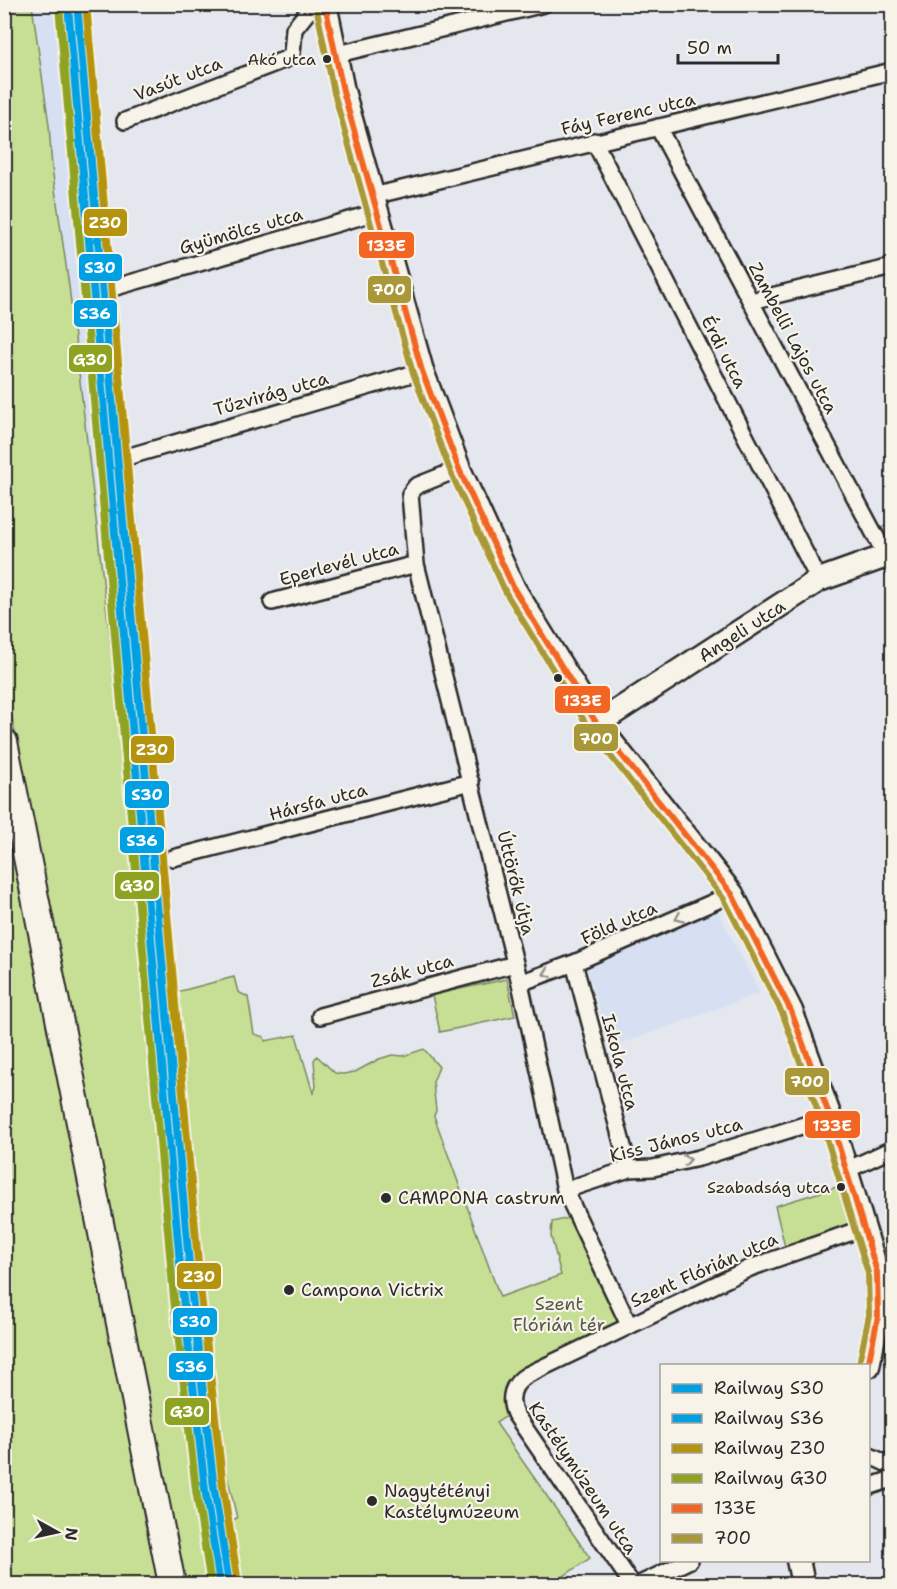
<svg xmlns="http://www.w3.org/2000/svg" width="897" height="1589" font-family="'Shantell Sans',sans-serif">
  <rect width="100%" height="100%" fill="#e4e8ee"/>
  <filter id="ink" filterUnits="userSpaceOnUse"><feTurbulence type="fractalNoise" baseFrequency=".0167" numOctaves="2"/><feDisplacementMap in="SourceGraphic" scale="12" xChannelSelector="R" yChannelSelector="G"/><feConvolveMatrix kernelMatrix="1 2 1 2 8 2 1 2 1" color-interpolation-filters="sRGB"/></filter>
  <g filter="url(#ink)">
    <path fill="#d7e0f2" d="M32 5H84L104 164 102 174 109 242 113 256 118 370 129 493 132 507 139 512 140 521 134 527 140 621 162 835 165 903 169 918 173 993 177 1008V1033L205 1382 223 1514 236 1584H215L184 1385 112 657 69 286 52 168 49 125Z
      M717 909 760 993 610 1048 586 965Z"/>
    <path fill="#c7df95" stroke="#798560" stroke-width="1.5" d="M4 5H32L49 125 52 168 69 286 114 675 184 1385 215 1584H181L5 682Z
      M4 807 158 1584H5Z
      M234 977 238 992 248 997 254 1034 264 1037 265 1041 296 1035 313 1093 316 1087 314 1060 317 1056 335 1073 343 1074 355 1072 379 1059 392 1055 403 1056 424 1049 439 1067 433 1082 436 1111 434 1116 500 1297 561 1275 551 1236 552 1222 573 1217 621 1321 528 1368 508 1415 496 1423 590 1558 552 1584 239 1583 232 1541 235 1536 231 1527 225 1525 227 1519 233 1520 237 1518 205 1382 177 1033V1008L173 993Z
      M507 979 515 1016 440 1032 432 995Z
      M837 1187 851 1226 786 1251 775 1206Z"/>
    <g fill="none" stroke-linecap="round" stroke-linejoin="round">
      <defs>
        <path id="street" d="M334 55 544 4
          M125 121 286 59 292 54 294 29 314 4
          M658 127 892 567
          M594 141 819 580
          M373 196 892 71
          M116 287 377 212
          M751 301 892 267
          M130 456 422 371
          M459 469 416 486 410 494 416 564 520 983 565 1190 629 1325
          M272 602 416 564
          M173 858 471 782
          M574 963 629 1169
          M520 983 574 963 732 894
          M320 1016 515 964
          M847 1170 892 1149
          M565 1190 629 1169 653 1168 699 1158 830 1117
          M868 1455 892 1466
          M868 1487 892 1479
          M632 1584 515 1414C508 1398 512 1384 527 1375L750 1268 855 1231
          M640 1584 690 1560"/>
        <path id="secondary" d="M325 4 343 91 422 371 459 469 514 589 597 724 732 894 791 1011 830 1117 877 1272 878 1316 868 1366
          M597 724 819 580 892 554
          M798 1560 803 1584"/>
        <path id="primary" d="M4 742 172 1584"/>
      </defs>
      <use href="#street" stroke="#2b2b2b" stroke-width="20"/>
      <use href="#secondary" stroke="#2b2b2b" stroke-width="27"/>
      <use href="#primary" stroke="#2b2b2b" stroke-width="30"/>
      <use href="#street" stroke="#f7f3e8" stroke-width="15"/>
      <use href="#secondary" stroke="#f7f3e8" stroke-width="22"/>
      <use href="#primary" stroke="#f7f3e8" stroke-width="26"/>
      <defs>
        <path id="bus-1" d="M325 4 343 91 422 371 459 469 514 589 597 724 732 894 791 1011 830 1117 877 1272 878 1316 868 1366"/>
        <path id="bus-2" d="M316 6 334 93 413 373 451 473 506 593 590 730 724 899 783 1015 821 1120 868 1273 869 1315 859 1364"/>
      </defs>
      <use href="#bus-1" stroke="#f7f3e8" stroke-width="10"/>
      <use href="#bus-2" stroke="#f7f3e8" stroke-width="10"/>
      <use href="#bus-1" stroke="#f26522" stroke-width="6"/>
      <use href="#bus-2" stroke="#a89839" stroke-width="6"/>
      <defs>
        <path id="rail-1" d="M77 4 192 1297 214 1488 229 1584"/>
        <path id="rail-2" d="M68 5 183 1298 205 1489 220 1584"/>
        <path id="rail-3" d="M86 4 201 1296 223 1487 238 1583"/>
        <path id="rail-4" d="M59 6 174 1299 196 1490 211 1584"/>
      </defs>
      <use href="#rail-1" stroke="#f7f3e8" stroke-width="12"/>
      <use href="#rail-2" stroke="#f7f3e8" stroke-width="12"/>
      <use href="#rail-3" stroke="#f7f3e8" stroke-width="12"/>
      <use href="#rail-4" stroke="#f7f3e8" stroke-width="12"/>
      <use href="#rail-1" stroke="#00a0e3" stroke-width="8"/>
      <use href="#rail-2" stroke="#00a0e3" stroke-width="8"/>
      <use href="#rail-3" stroke="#b4940f" stroke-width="8"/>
      <use href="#rail-4" stroke="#8fa322" stroke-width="8"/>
    </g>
    <defs><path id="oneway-chevron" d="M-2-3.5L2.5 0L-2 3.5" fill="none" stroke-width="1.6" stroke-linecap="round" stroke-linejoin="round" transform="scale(1.5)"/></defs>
    <g stroke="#918f8a">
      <use href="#oneway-chevron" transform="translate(679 918) rotate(156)"/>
      <use href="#oneway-chevron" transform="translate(547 973) rotate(160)"/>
      <use href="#oneway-chevron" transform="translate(687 1160) rotate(-10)"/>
    </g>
  </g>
  <g fill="#2b2b2b" stroke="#f7f3e8" stroke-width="2">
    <circle cx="327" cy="59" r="5"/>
    <circle cx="558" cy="678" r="5"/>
    <circle cx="841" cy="1187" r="5"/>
    <circle cx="386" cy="1198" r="6"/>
    <circle cx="289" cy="1290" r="6"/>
    <circle cx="372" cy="1501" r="6"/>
  </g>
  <g text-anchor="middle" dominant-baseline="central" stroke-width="4.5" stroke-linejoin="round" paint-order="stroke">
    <g font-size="16" fill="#2b2b2b" stroke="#f7f3e8" text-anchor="end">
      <text x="316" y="59">Akó utca</text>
      <text x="830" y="1187">Szabadság utca</text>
    </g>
    <g font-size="18" fill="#2b2b2b" stroke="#f7f3e8">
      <text transform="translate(178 79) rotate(-21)">Vasút utca</text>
      <text transform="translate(628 114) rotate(-13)">Fáy Ferenc utca</text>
      <text transform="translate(241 231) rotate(-16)">Gyümölcs utca</text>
      <text transform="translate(793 338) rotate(62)">Zambelli Lajos utca</text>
      <text transform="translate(724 352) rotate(63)">Érdi utca</text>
      <text transform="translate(271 394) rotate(-16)">Tűzvirág utca</text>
      <text transform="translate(339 564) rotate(-15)">Eperlevél utca</text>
      <text transform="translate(742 631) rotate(-33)">Angeli utca</text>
      <text transform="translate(318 802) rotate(-15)">Hársfa utca</text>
      <text transform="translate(516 883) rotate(76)">Úttörők útja</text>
      <text transform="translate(619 923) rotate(-24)">Föld utca</text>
      <text transform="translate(412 971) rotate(-15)">Zsák utca</text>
      <text transform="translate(620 1062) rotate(75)">Iskola utca</text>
      <text transform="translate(676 1140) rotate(-14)">Kiss János utca</text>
      <text transform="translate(704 1270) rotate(-24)">Szent Flórián utca</text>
      <text transform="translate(583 1478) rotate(56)">Kastélymúzeum utca</text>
    </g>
    <g font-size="18" fill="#2b2b2b" stroke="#f7f3e8" text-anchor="start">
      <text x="398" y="1198">CAMPONA castrum</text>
      <text x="301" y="1290">Campona Victrix</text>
      <text x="384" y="1491">Nagytétényi<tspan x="384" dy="21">Kastélymúzeum</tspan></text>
    </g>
    <g font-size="18" fill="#525846" stroke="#f7f3e8">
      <text x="559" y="1304">Szent<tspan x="559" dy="21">Flórián tér</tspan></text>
    </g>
  </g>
  <g stroke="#f7f3e8" stroke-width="2">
    <rect x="83" y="208" width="45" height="29" rx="6" fill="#b4940f"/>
    <rect x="358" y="231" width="57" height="28" rx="6" fill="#f26522"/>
    <rect x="78" y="253" width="45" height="29" rx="6" fill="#00a0e3"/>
    <rect x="367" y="275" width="45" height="29" rx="6" fill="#a89839"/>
    <rect x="73" y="299" width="45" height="29" rx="6" fill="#00a0e3"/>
    <rect x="68" y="344" width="45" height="29" rx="6" fill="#8fa322"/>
    <rect x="554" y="685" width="57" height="29" rx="6" fill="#f26522"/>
    <rect x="573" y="723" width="46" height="29" rx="6" fill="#a89839"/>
    <rect x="130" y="735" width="45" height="29" rx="6" fill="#b4940f"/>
    <rect x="124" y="780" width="46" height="29" rx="6" fill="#00a0e3"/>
    <rect x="119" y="826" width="46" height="28" rx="6" fill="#00a0e3"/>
    <rect x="114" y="871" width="46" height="29" rx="6" fill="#8fa322"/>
    <rect x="784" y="1067" width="46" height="29" rx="6" fill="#a89839"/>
    <rect x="804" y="1110" width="57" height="29" rx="6" fill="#f26522"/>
    <rect x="176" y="1262" width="46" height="28" rx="6" fill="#b4940f"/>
    <rect x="172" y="1307" width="46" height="29" rx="6" fill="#00a0e3"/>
    <rect x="168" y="1352" width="46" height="29" rx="6" fill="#00a0e3"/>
    <rect x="164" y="1397" width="46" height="29" rx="6" fill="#8fa322"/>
  </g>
  <g font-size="16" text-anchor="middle" font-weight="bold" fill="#fff">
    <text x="105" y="228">Z30</text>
    <text x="386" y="251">133E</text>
    <text x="100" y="273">S30</text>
    <text x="389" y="295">700</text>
    <text x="95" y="319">S36</text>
    <text x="90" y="365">G30</text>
    <text x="582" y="706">133E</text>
    <text x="596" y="744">700</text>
    <text x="152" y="755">Z30</text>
    <text x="147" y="800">S30</text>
    <text x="142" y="846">S36</text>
    <text x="137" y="891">G30</text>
    <text x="807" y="1087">700</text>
    <text x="832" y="1131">133E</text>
    <text x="199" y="1282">Z30</text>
    <text x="195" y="1327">S30</text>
    <text x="191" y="1372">S36</text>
    <text x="187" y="1417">G30</text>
  </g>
  <rect width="897" height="1589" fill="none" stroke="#f7f3e8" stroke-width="24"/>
  <rect x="12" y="12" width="873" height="1565" fill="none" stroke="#2b2b2b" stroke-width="2" filter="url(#ink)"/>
  <rect x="660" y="1364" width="210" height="198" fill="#f7f3e8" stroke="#a5a39c" stroke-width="1.5"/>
  <rect x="672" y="1384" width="30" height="9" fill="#00a0e3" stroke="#a5a39c" stroke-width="1.5"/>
  <text x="714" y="1394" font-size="18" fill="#2b2b2b">Railway S30</text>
  <rect x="672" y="1414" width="30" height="9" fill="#00a0e3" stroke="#a5a39c" stroke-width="1.5"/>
  <text x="714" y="1424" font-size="18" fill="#2b2b2b">Railway S36</text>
  <rect x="672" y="1444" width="30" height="9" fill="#b4940f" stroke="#a5a39c" stroke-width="1.5"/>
  <text x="714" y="1454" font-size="18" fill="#2b2b2b">Railway Z30</text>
  <rect x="672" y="1474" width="30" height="9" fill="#8fa322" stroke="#a5a39c" stroke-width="1.5"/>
  <text x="714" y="1484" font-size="18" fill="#2b2b2b">Railway G30</text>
  <rect x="672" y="1504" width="30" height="9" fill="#f26522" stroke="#a5a39c" stroke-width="1.5"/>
  <text x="714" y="1514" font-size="18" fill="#2b2b2b">133E</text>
  <rect x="672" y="1534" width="30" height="9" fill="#a89839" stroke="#a5a39c" stroke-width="1.5"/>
  <text x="714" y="1544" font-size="18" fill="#2b2b2b">700</text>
  <g transform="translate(57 1532) rotate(98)" stroke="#f7f3e8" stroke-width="4.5" paint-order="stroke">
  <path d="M0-4.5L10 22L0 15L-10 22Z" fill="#2b2b2b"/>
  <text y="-9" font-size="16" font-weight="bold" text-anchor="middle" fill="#2b2b2b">N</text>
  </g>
  <path d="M678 54v9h100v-9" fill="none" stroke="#2b2b2b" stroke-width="3"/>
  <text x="687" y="54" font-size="18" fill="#2b2b2b" stroke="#f7f3e8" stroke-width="4.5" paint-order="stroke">50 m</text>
</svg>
